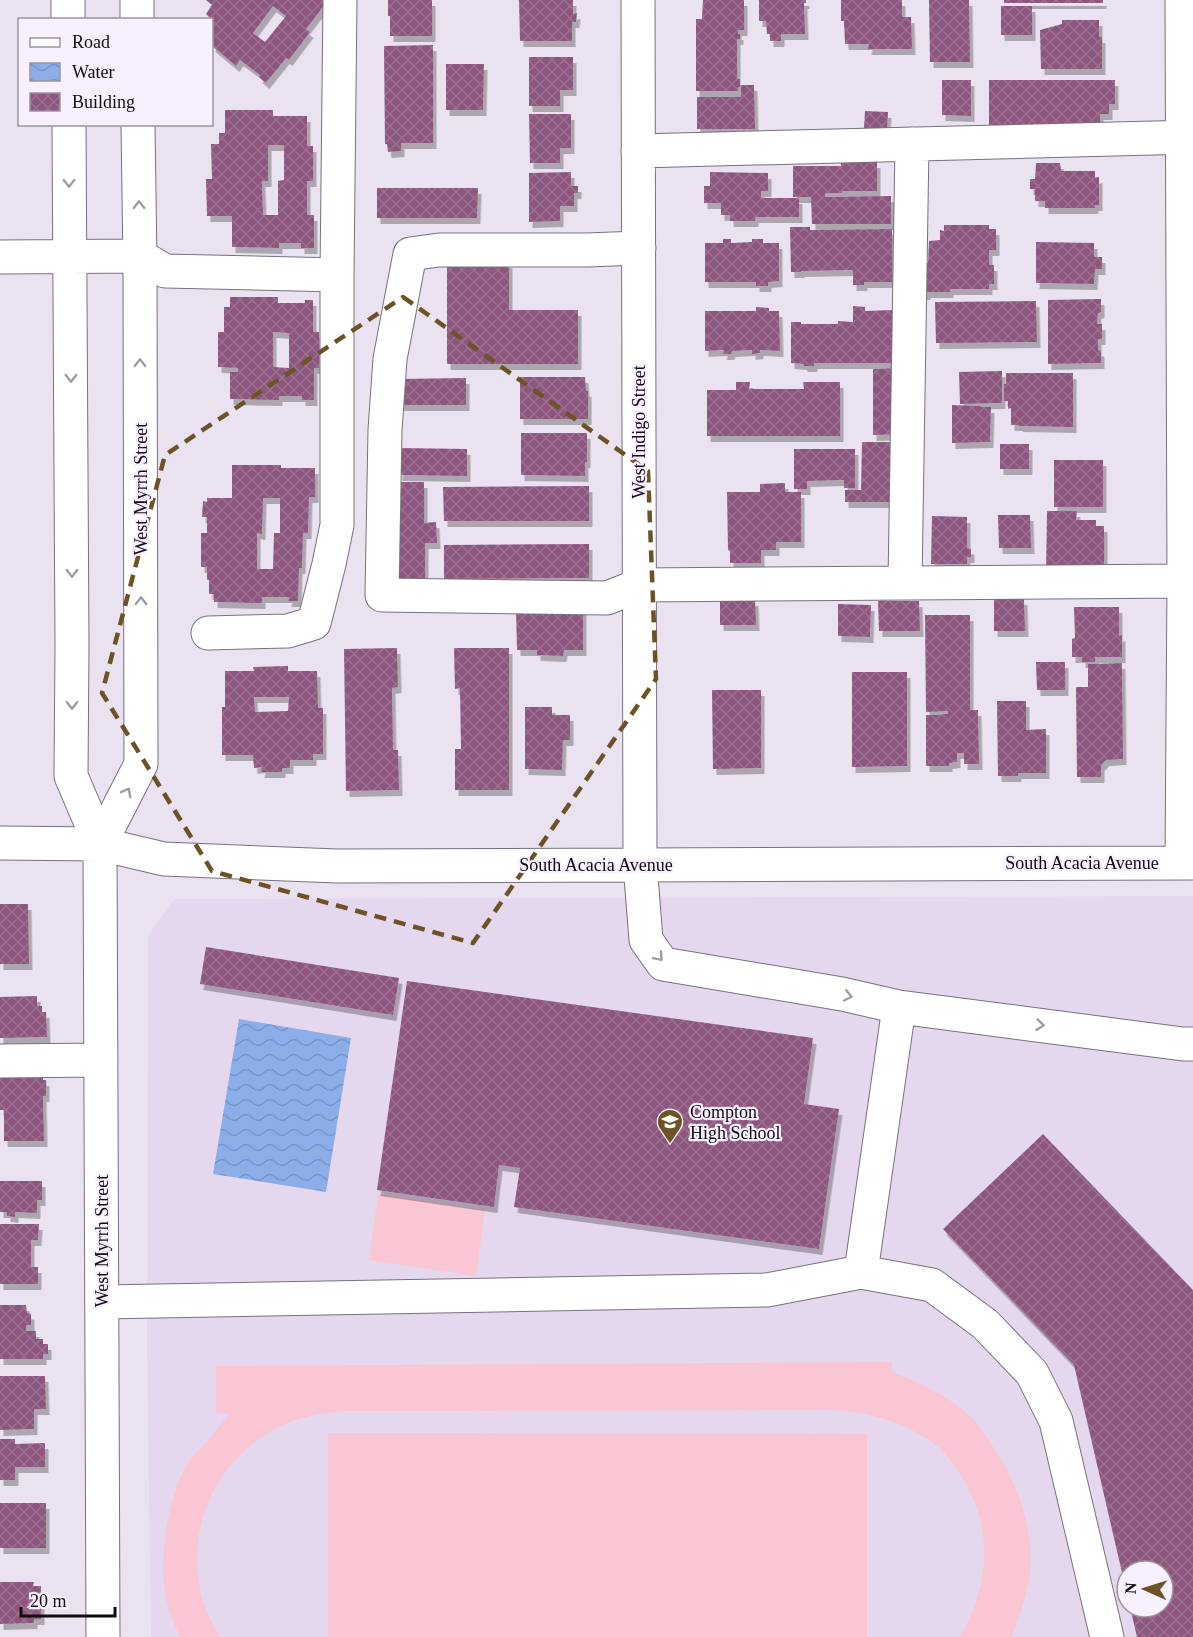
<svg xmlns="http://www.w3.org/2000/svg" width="1193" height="1637" font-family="'Times New Roman',serif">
  <defs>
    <pattern id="water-waves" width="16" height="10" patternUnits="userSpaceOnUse" patternTransform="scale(1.5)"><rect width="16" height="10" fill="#8baee9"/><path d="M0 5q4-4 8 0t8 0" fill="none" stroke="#7794c7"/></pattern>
    <pattern id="building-cross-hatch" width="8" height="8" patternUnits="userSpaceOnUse" patternTransform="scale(1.5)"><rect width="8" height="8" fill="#8e557f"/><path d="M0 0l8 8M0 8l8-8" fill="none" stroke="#9a7290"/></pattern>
    <filter id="shadow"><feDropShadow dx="3.5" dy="6" stdDeviation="0" flood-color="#0004"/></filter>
  </defs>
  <rect width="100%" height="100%" fill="#ebe2f1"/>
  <path fill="#e5d8ee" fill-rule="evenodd" d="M1193 896V1637H151L147 1354 148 936 174 899ZM1127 1571H1163V1607H1127Z"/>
  <path fill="#fac6d3" d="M378 1194 485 1210 476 1276 369 1260Z
    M892 1362V1372C920 1383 949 1396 971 1417 981 1426 988 1439 995 1450 1020 1487 1036 1536 1029 1580 1025 1600 1019 1618 1012 1637H960C990 1586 994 1526 961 1476 955 1466 947 1455 938 1447 907 1422 869 1412 831 1410L348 1411C323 1413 299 1416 277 1428 201 1468 173 1564 220 1637H180C172 1620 166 1603 164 1584 160 1548 170 1485 193 1456 196 1452 200 1449 203 1446 212 1435 221 1425 230 1414L216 1413V1366Z
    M328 1433 867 1434V1637H328Z"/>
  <path fill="url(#water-waves)" d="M239 1019 351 1038 326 1192 213 1174Z"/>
  <path fill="url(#building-cross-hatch)" fill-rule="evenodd" filter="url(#shadow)" d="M206 0H322L326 3 306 29 310 32 289 60 286 58 266 83 259 77 260 75 240 60 236 66 212 46V20H209L210 18 206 14 212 5ZM273 6 286 16 265 42 253 33Z
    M388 0H432V36H390V16H388Z
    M519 0H573V14L577 13 576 22H572V41H520Z
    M703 0H744V30H738V34H740V39H737V79H740V87H738V91H696V19H702Z
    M759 0H806V3H804L805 34H781V41H770V34H767L766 21H759Z
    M841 0H902V17H911L912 49H868L869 44H845L844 21H841Z
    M929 0H969L970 62H930Z
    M1004 0H1103V3H1004Z
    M1001 6H1032V35H1001Z
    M1062 20H1099V37H1102V69H1041L1040 30 1062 24Z
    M433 45V143H401V151L388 152 387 144H385L384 46Z
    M529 57H573V90H560V106H529Z
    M446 64H484L483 110H446Z
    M942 80H971V116L942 115Z
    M989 80H1115V104H1109V114H1100V129L989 135Z
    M741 85H754L755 129H697V97H741Z
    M225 110H273V116H307V146H313V181H307V215H314V248H301V243H279V248L232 247V216H207L206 179H212L211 144H219V133H225ZM268 145H284V180L278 181V215H263L262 181H268Z
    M865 111 888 112 887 129 864 128Z
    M529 114H571V148H560V163H530Z
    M841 162H877V191H842V193H825V197L891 196V224H812L811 197H793V166H841Z
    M1036 163H1060L1061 171H1095V178L1099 177V205H1095V208H1045V201H1035V189H1030V179H1035Z
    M571 172V186H578V193H574V206H560V221L529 222V173Z
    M710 172 768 173V191H761V198H799V217H755V221H730V215H721V203H704V186H710Z
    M377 188H478L477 218H377Z
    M944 225H989V229H996V250H989V265H994V284H989V289H950V292H927V294H920V263H928L929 241 940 240V230L944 231Z
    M790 227H810V230L892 229V282H864V285H853V270L801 271V272H791Z
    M723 239H731V243L752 242V239H763V243H779V281L768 282V286H756V282H705V243H723Z
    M1036 242 1094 243V257H1102V269H1095L1094 284 1036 283Z
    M509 262V310H578V364H447V263Z
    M230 297H278V303H305V300H313V332H319V368H314V400H302V396H279V400L230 399V372H238V368L218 367V332H224V307H230ZM273 332 289 333V368L273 367Z
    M1101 299V312L1098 313 1097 324H1102V339H1098V350L1101 351V363L1048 364V300Z
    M1036 301 1037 342 936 343 935 302Z
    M853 306 865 307V311L893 310V363H814V366H804V364L791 363V322H801V324H838V321L853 322Z
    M756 307 769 308V311H779L780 351 760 350V353L752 354V350L732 351 731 354H723L724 350 705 351V311H756Z
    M903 368 904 434 873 435V369Z
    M1002 371V403L960 404 959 372Z
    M1006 373H1073V427L1019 426V425H1011V408L1008 409V401H1004V384H1006Z
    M520 377H585L586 391H588V419H520Z
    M466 378V405H399V379Z
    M736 382H750L749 389H804L803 382H840V436H707V390H736Z
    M952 405 980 406 981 407H991L990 442 952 443Z
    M521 433H587V462H585V476L521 475Z
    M862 442H893V502H845V490H861Z
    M1000 444H1029V469H1000Z
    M399 448 467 449V476L399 475Z
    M794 449H855V488H844V480L807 481V489H794Z
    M1054 460H1103V507H1054Z
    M232 465H281V468H315V497H309L308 533H303L302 568H299L298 601H288L289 597H262V603L214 602V594H209V580H207V567H201V533H207V517H202L203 501 207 502V498H232ZM263 498H280V533H274L273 569H257V533L262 534Z
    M392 482H424V523L436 522 437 543H425V583H393Z
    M785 483V492H801V542H776V550H761V563H730V551L728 550 727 492H760V484Z
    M589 486V521H444L443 487Z
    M1047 511H1077L1076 520H1096V526H1104V570L1046 576Z
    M998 515H1030L1031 548H999Z
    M932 516 967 517V548L971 549V557H967V564H931Z
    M589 544V578L444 579V545Z
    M994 599H1024L1025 631H994Z
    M755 600 756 625H720V601Z
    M878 601H919L920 631H879Z
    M838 604 871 605 870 637 838 636Z
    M1074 607H1119V636L1122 635V657H1095V662H1082V657H1072V639L1075 638Z
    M583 608V650H564L563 656 537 655V650H517L516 609Z
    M925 615H970V710H978L979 764H964V753H957V762L949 763V766H926V715H942V714H948V711L926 712Z
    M397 648 398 687 392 688 393 750H398L399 790 346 791 344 649Z
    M454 648H509V790H455V749H461L460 688 455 689Z
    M1036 662H1065V690H1037Z
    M1122 663 1123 759 1106 760 1101 765V777H1077L1076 687H1088V664Z
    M288 666V671H317L318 708H323V754H313V760H290V768H282V772H261L262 767 254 768 253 755H222V707H225V671H254L253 667ZM254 697H289L288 711 255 712Z
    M852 672H907V766L852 767Z
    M712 690H761V768L713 769Z
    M997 701H1026V730L1046 729V773H1018V776H998Z
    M525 707H552V715H570V740H563L562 770 525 769Z
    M0 904H28L29 964H0Z
    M206 947 399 978 393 1015 200 984Z
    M407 981 813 1038 804 1104 839 1109 819 1249 514 1207 520 1168 499 1165 494 1207 377 1190Z
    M37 996V1006H42V1012H46L47 1037 0 1038V997Z
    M43 1075V1080H46V1096H43L44 1141H4V1110H0V1077Z
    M1043 1134 1193 1290V1637H1137L1130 1607H1163V1571H1127L1126 1590 1074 1365 943 1229Z
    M0 1181H42V1200H37V1213L15 1212V1217L7 1216V1212H0Z
    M0 1224H39L38 1240H31V1267H38V1284H0Z
    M0 1305H26L27 1313 31 1314V1325H26V1331H36V1339H43V1344H48V1354H43V1359H0Z
    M0 1376H45L46 1409H34V1429L0 1430Z
    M0 1439H15V1444L45 1443V1467H15V1480H0Z
    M0 1503H46V1548H0Z
    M0 1582H34L33 1586H41V1619H34V1623L0 1624Z"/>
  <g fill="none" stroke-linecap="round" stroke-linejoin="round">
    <defs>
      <path id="minor" d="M68 0V20
        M137 0V20
        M638 0 640 864 646 940 663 964 842 994 899 1007 1183 1044H1193
        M69 124 72 646 71 776 100 844 103 1637
        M638 151 1193 137
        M639 248 587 250H439L410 254 390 359 385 430 382 595 607 598 640 585 1184 581
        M0 257 140 256 165 271 337 275 340 0
        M905 583 912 144
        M208 633 288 631 314 623 329 564 337 525V275
        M0 843 100 844 164 859 337 866 1193 863
        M100 844 141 764 140 263 138 124
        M1182 863 1184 581 1182 0
        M0 1061 101 1060
        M861 1272 932 1285 985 1324 1032 1373 1056 1421 1107 1637
        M102 1302 767 1290 861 1272 899 1007"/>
    </defs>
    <use href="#minor" stroke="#78707e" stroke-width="35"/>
    <use href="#minor" stroke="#fff" stroke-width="33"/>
  </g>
  <defs><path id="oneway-chevron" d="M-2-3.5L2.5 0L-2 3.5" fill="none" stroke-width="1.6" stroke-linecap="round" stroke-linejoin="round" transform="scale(1.5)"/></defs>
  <g stroke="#9f9ea0">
    <use href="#oneway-chevron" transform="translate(69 183) rotate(90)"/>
    <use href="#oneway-chevron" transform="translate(139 205) rotate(-91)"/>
    <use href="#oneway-chevron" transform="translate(140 363) rotate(-90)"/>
    <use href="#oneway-chevron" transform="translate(71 378) rotate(90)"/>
    <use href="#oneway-chevron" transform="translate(72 573) rotate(90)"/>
    <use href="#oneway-chevron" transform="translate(141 601) rotate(-90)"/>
    <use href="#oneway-chevron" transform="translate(72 705) rotate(90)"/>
    <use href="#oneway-chevron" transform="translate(127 792) rotate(-62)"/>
    <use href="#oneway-chevron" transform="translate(659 957) rotate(49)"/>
    <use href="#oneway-chevron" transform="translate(848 996) rotate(12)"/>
    <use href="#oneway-chevron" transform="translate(1040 1025) rotate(7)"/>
  </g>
  <path fill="none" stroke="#6c5224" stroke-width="4.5" stroke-dasharray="12 8" stroke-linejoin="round" d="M403 297 648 471 656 679 473 943 212 871 102 693 165 455Z"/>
  <defs>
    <symbol id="school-pin" viewBox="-11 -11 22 30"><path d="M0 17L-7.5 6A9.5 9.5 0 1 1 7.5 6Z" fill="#6c5224" stroke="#f8efff"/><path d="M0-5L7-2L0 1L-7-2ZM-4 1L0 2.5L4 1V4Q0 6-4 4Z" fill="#fff"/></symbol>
  </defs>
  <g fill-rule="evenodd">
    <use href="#school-pin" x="655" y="1107" width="30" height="40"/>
  </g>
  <g text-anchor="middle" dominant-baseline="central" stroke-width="4.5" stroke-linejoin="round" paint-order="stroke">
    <g font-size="18" fill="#0f0c12" stroke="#f8efff">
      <text transform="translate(639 432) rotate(-90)">West Indigo Street</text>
      <text transform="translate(141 489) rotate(-90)">West Myrrh Street</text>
      <text x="1082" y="863">South Acacia Avenue</text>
      <text x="596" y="865">South Acacia Avenue</text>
      <text transform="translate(102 1241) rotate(-90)">West Myrrh Street</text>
    </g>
    <g font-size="18" fill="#0f0c12" stroke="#f8efff" text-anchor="start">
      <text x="690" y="1112">Compton<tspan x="690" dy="21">High School</tspan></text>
    </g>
  </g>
  <rect x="18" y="18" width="195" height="108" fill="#f8efff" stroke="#9b94a0" stroke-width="1.5"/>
  <rect x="30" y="38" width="30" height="9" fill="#ffffff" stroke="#9b94a0" stroke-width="1.5"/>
  <text x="72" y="48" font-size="18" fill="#0f0c12">Road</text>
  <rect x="30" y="63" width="30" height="18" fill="url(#water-waves)" stroke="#9b94a0" stroke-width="1.5"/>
  <text x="72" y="78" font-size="18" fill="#0f0c12">Water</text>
  <rect x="30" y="93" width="30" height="18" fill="url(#building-cross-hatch)" stroke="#9b94a0" stroke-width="1.5"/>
  <text x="72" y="108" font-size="18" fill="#0f0c12">Building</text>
  <g transform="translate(1145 1589) rotate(273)"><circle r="28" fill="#f8efff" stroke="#9b94a0" stroke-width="1.5"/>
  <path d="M0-4.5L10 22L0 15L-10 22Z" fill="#6c5224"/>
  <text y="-9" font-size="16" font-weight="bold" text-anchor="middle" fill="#0f0c12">N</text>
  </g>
  <path d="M21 1607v9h94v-9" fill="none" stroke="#0f0c12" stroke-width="3"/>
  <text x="30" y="1607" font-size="18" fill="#0f0c12" stroke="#f8efff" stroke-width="4.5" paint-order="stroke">20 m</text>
</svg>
